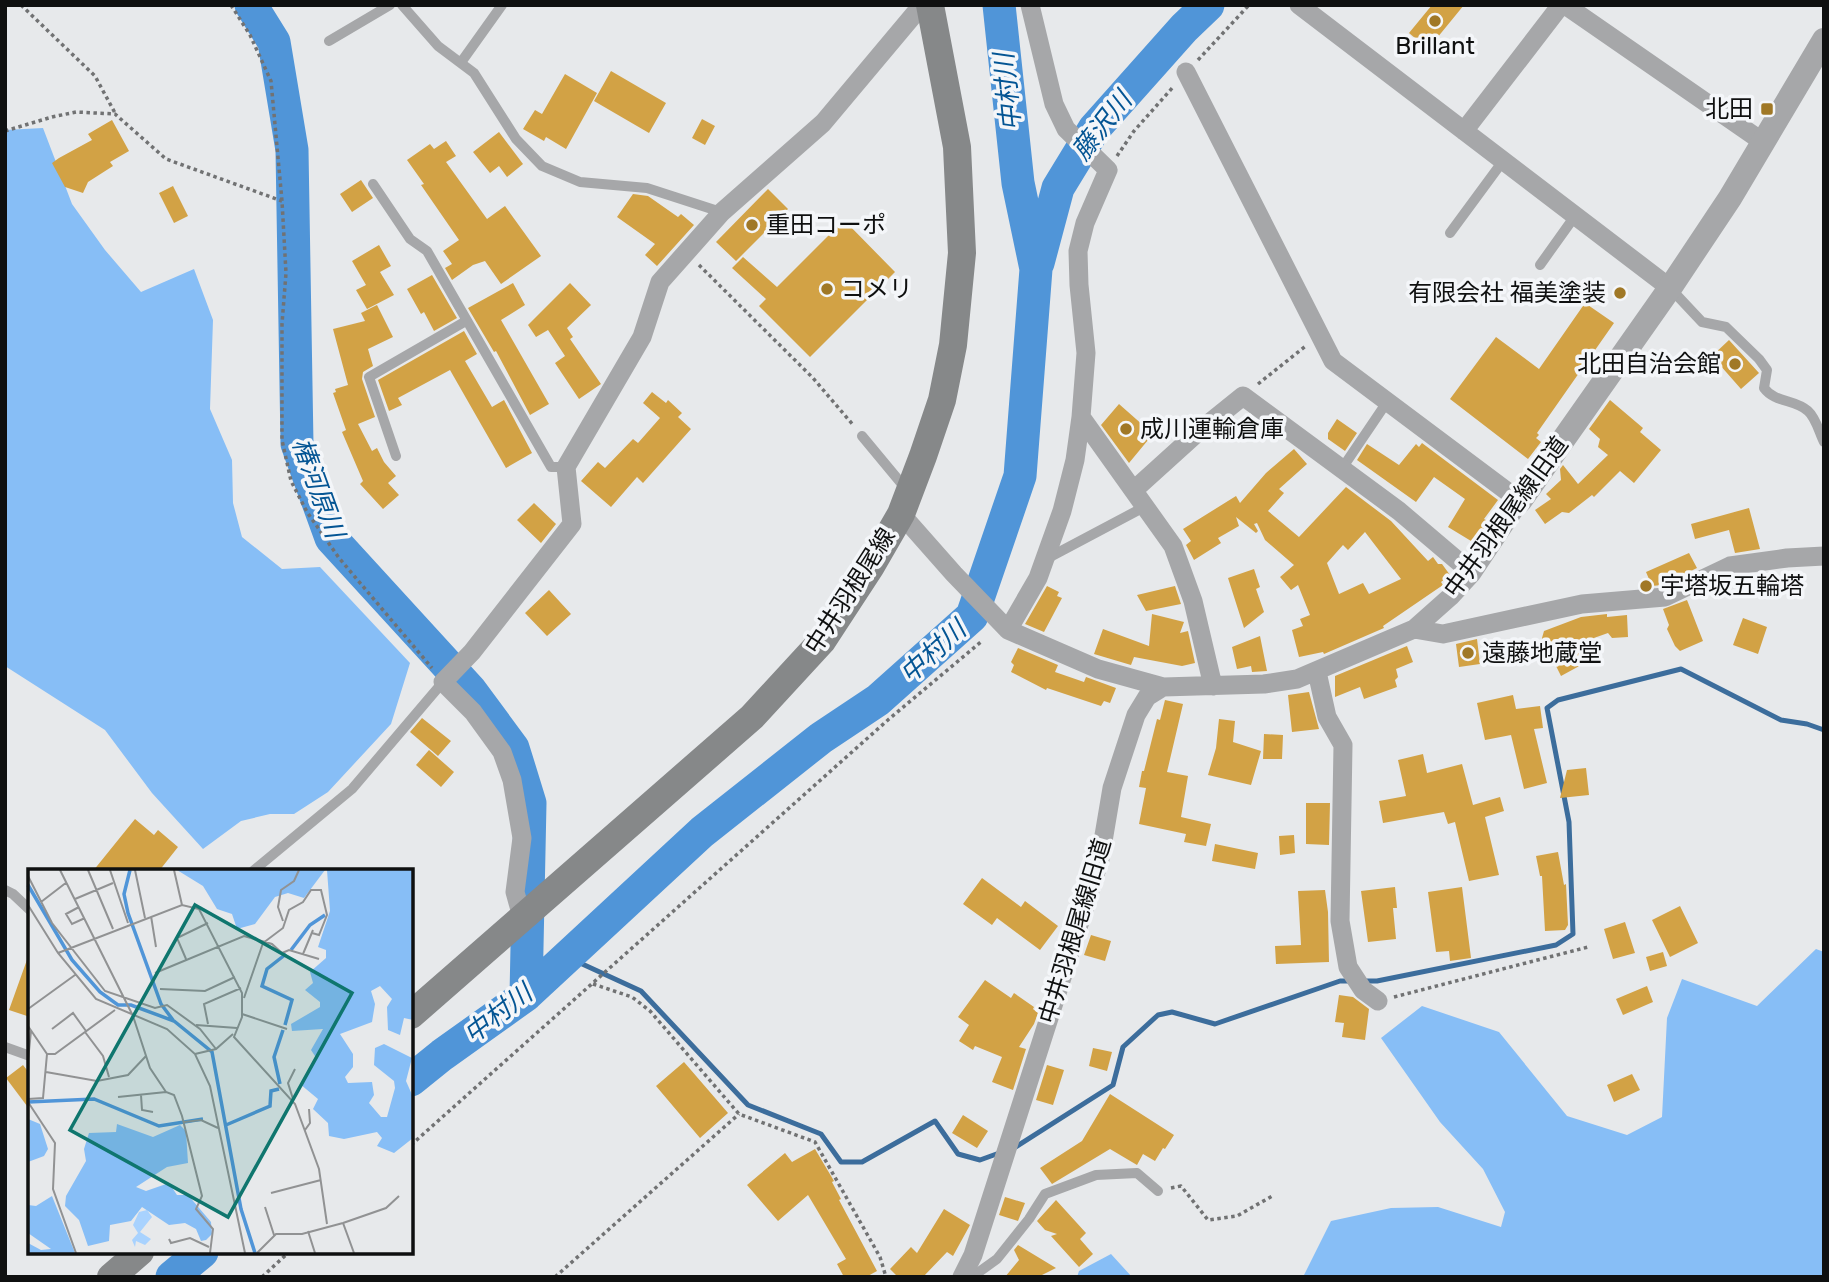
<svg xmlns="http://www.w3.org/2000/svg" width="1829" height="1282" font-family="Rubik,'Noto Sans JP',sans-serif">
  <rect width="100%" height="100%" fill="#e7e9eb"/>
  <path fill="#87bef6" d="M43 128 72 204 105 250 141 292 194 269 213 320 210 409 232 460 233 503 242 537 282 569 320 567 410 663 391 724 328 792 294 814H270L241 821 203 849 152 793 105 730 5 666V130Z
    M1816 949 1824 952V1277H1303L1331 1221 1391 1208 1438 1207 1501 1227 1505 1212 1483 1169 1440 1122 1381 1038 1422 1006 1499 1032 1567 1116 1627 1135 1662 1117 1667 1018 1682 979 1757 1006Z
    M1111 1254 1132 1277H1077L1079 1271Z"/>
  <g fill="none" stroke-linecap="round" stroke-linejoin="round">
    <path stroke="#3c6d9c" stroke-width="5" d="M567 957 641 991 748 1105 821 1134 841 1162H862L935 1121 958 1154 980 1160 1002 1152
      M1362 981H1377L1556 945 1573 934 1569 822 1547 708 1558 700 1681 669 1781 720 1807 724 1824 730
      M1014 1148 1113 1085 1123 1047 1158 1015 1172 1012 1215 1024 1340 981H1352"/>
    <path stroke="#5095d8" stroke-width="33" d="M251 5 274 42 292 150 297 444 331 538 471 691 513 748 530 803 526 995
      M1038 263 1058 188 1094 129 1184 28 1208 5
      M411 1080 442 1055 526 995 702 832 821 738 878 700 972 616 1020 476 1036 269 1018 183 999 5
      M172 1277 202 1252"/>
  </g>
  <path fill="#d2a245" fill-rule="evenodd" d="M1432 5H1464L1428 49 1409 33Z
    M611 71 666 103 649 133 594 101Z
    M565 74 597 93 566 149 546 137 544 141 523 129 535 110 542 114Z
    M702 119 715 126 705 145 692 138Z
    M112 120 129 151 110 162 113 166 88 182 83 193 65 187 52 163 59 158 92 140 88 134Z
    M499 132 523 164 507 177 499 166 490 173 473 152Z
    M446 141 456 156 446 162 487 219 505 206 541 256 501 284 485 261 473 265 452 280 445 268 452 264 443 251 459 240 421 185 424 184 407 160 430 144 434 149Z
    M361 180 373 198 352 212 340 194Z
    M173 186 188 216 174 223 159 193Z
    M768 189 788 209 736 261 716 242Z
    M633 194 648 196 678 217 681 214 694 225 657 266 645 255 655 244 617 217Z
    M844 220 895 272 810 357 759 306 766 299 732 268 743 257 777 287Z
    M379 245 391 266 380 272 394 295 367 309 356 290 366 285 352 261Z
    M432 275 457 318 434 331 424 312 421 314 407 289Z
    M513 283 525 305 501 320 549 404 530 415 496 351 494 352 468 308Z
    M570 283 591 305 567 328 573 337 570 339 601 384 579 399 555 363 565 356 548 330 536 337 528 325Z
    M1585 303 1614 323 1537 433 1539 435 1536 438 1541 442 1528 459 1450 399 1496 337 1539 369Z
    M377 305 393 337 368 349 373 366 363 372 362 379 375 417 358 424 372 451 377 448 384 462 396 476 388 483 399 495 383 509 360 484 363 481 342 432 346 430 333 393 336 392 335 389 348 385 333 329 365 321 361 313Z
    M464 331 477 354 465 361 492 407 504 400 532 453 506 468 450 370 398 398 402 405 389 411 378 380Z
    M1729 340 1759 373 1741 389 1712 356Z
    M652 392 666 403 668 400 682 413 678 417 691 429 643 483 637 477 611 507 581 481 598 462 605 468 633 439 638 443 660 418 643 403Z
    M1610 400 1643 428 1640 432 1661 450 1634 483 1620 471 1594 497 1592 495 1569 513 1562 512 1545 524 1535 510 1551 499 1546 494 1561 480 1560 469 1563 465 1578 484 1608 455 1598 447 1600 439 1589 429Z
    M1119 404 1153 434 1129 463 1101 425Z
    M1337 419 1357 433 1345 451 1328 439V433Z
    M1422 443 1498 500 1484 519 1491 523 1476 544 1448 527 1465 499 1434 477 1416 502 1357 460 1367 444 1399 465 1416 444 1419 447Z
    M1294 449 1307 464 1279 489 1284 493 1268 511 1299 537 1346 487 1391 521 1428 561 1433 557 1438 564H1442L1450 575 1441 582 1443 585 1383 626 1384 628 1324 654 1323 652 1299 657 1292 630 1303 626 1300 619 1310 615 1298 585 1291 590 1280 577 1294 565 1265 540 1257 523 1254 524 1258 531 1256 533 1236 517 1239 526 1218 538 1221 543 1194 560 1186 545 1191 541 1183 529 1236 496 1240 503 1266 473ZM1365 532 1401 579 1369 594 1363 583 1339 594 1327 563 1343 545 1348 550Z
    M534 503 556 524 541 543 517 520Z
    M1749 508 1760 549 1735 553 1729 530 1695 539 1691 524Z
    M1689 553 1697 568 1662 585 1652 586 1646 572Z
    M1254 569 1260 587 1256 589 1264 612 1244 628 1228 578Z
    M1047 586 1059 592 1057 596 1062 598 1044 632 1025 624Z
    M1175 586 1181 604 1146 611 1137 595Z
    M549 590 571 614 547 636 525 613Z
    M1687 600 1703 641 1680 651 1675 646 1667 629 1669 625 1663 609Z
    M1152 614 1184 622 1180 633 1188 631 1195 663 1182 666 1134 657 1131 665 1094 654 1103 629 1149 646Z
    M1607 614V617L1627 615 1628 637 1612 638 1608 633 1577 644 1580 652 1578 655 1583 664 1561 676 1542 638 1544 631 1581 617Z
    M1743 618 1767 627 1758 654 1733 645Z
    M1260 636 1267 671 1252 672 1251 666 1237 669 1232 647Z
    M1477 639 1480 664 1459 667 1456 644Z
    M1407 646 1413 662 1396 669 1398 677 1395 680 1397 687 1364 699 1360 687 1335 697V676Z
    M1018 648 1058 665 1055 672 1084 682 1086 677 1116 688 1110 703 1104 701 1101 706 1047 688 1046 690 1011 672 1014 665 1011 662Z
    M1309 692 1319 729 1292 732 1288 695Z
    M1513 695 1516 709 1540 706 1543 728 1534 729 1547 783 1524 789 1511 735 1485 740 1477 703Z
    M1165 700 1183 704 1167 772 1188 776 1181 817 1211 824 1206 846 1184 842 1186 834 1139 824 1146 788 1139 787 1142 771H1144L1157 719 1160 720Z
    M422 718 451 741 438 756 410 732Z
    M1219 719 1235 721 1233 742 1261 751 1251 785 1208 775 1216 748Z
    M1264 734 1283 735 1282 759H1263Z
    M429 750 454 772 441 787 416 765Z
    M1423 754 1427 773 1462 764 1473 805 1500 797 1504 811 1485 817 1499 875 1469 881 1455 822 1448 824 1444 812 1383 823 1379 801 1406 796 1398 760Z
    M1586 768 1589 795 1560 798 1567 770Z
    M1306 803H1330L1329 845 1306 844Z
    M135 819 154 835 158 830 178 847 159 871H93Z
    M1294 835 1295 853 1280 855 1279 836Z
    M1215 844 1258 853 1255 869 1212 861Z
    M1558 852 1564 885 1566 884 1568 925 1565 930 1545 931 1542 876H1540L1536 856Z
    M982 878 1021 907 1025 901 1058 926 1040 950 997 918 992 925 963 904Z
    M1395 887 1397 908H1393L1396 939 1368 942 1361 891Z
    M1462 887 1471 958 1450 961 1449 951 1436 952 1428 892Z
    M1325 890 1328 912 1329 962 1276 964 1275 946 1301 945 1298 891Z
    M1680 906 1698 943 1670 957 1652 920Z
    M1625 922 1635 953 1613 959 1604 929Z
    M1091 935 1111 941 1105 961 1084 955Z
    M1663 952 1667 966 1650 971 1646 957Z
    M28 957 30 958V1017L9 1010Z
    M985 980 1011 998 1014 993 1034 1007 1033 1009 1038 1013 1034 1024 1019 1047 1026 1049 1013 1090 992 1082 1002 1057 975 1046 973 1050 959 1041 969 1025 958 1017Z
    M1647 986 1653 1002 1623 1015 1616 999Z
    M1339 995 1353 997 1369 1009 1365 1040 1342 1037 1344 1023 1335 1022Z
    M1093 1048 1112 1052 1107 1071 1089 1066Z
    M684 1062 728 1113 700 1138 656 1086Z
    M23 1065 30 1074V1110L6 1078Z
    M1047 1065 1064 1070 1053 1105 1036 1100Z
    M1632 1074 1640 1090 1614 1102 1607 1085Z
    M1110 1094 1174 1135 1165 1149 1163 1148 1155 1161 1143 1154 1137 1165 1110 1149 1052 1184 1040 1168 1082 1141Z
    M963 1115 988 1131 977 1148 952 1133Z
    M815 1149 834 1181 832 1182 841 1199 839 1200 877 1271 866 1277H844L837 1264 846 1259 808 1195 778 1221 747 1185 785 1153 792 1162Z
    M1005 1197 1025 1203 1018 1221 999 1215Z
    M1056 1200 1086 1233 1080 1239 1093 1254 1079 1267 1051 1236 1057 1234 1045 1230 1037 1221Z
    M944 1209 970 1225 953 1256 947 1252 923 1277H898L890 1269 911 1247 917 1253Z
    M1018 1245 1056 1268 1038 1277H1005L1019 1260 1014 1250Z"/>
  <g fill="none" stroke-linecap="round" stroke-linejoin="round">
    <path stroke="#717273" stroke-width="3.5" stroke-dasharray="3.5 3.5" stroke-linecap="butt" d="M21 5 95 76 115 113
      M231 5 250 35 271 81 282 201 286 273 282 324V440L291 481 307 512 339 558 432 668
      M1198 60 1249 5
      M5 131 52 117 76 112 115 114 166 159 282 201
      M1117 156 1134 131 1174 86
      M699 265 813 378 854 426
      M1258 384 1307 345
      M593 984 632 997 650 1011 739 1114 815 1142 880 1257 886 1277
      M1394 997 1588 947
      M411 1145 889 719 982 641
      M1171 1188 1181 1186 1208 1220 1237 1216 1274 1195
      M262 1277 289 1252
      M555 1277 739 1114"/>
    <path stroke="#a6a7a9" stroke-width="10" d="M402 5 438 46 474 73 516 139 542 166 580 182 647 188 721 212
      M329 41 390 5
      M462 61 502 5
      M373 184 410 239 427 251 551 467H566
      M1450 233 1503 161
      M1540 265 1575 216
      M1671 289 1702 322 1726 327 1759 359 1767 370 1764 388C1775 403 1795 399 1808 411 1816 418 1819 432 1824 442
      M862 436 906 489
      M396 456 369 377 466 321
      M1341 470 1387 402
      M1048 558 1146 506
      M253 871 352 789 443 682
      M5 890 13 894 30 910
      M5 1047 30 1056
      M972 1277 997 1259 1029 1219 1045 1194 1096 1175 1137 1173 1158 1191"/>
    <path stroke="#a6a7a9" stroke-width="19" d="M1299 5 1670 288
      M1565 5 1763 142
      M1464 131 1561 5
      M1081 417 1173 546 1193 601 1213 686
      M1134 490 1197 433 1243 396 1399 511 1472 573
      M901 514 954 574 1008 630 1098 669 1163 687
      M1414 629 1443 634 1582 604 1665 597 1730 566 1787 558 1824 556
      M1008 630 1038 578 1062 511 1075 460 1081 417 1086 353 1079 285 1078 251 1085 223 1108 170 1066 129 1054 104 1030 5
      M1317 672 1327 717 1343 745 1340 921 1348 967 1363 990 1378 1001
      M522 917 515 892 522 838 512 780 502 752 473 712 443 682 472 652 572 524 566 467 642 337 660 282 722 212 823 123 922 5
      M962 1277 973 1255 1100 859 1112 788 1136 715 1147 697 1163 687 1264 684 1297 679 1414 629 1450 597 1472 573 1520 501 1333 361 1186 72"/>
    <path stroke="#a6a7a9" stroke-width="24" d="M1520 501 1670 288 1730 198 1824 40"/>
    <path stroke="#868889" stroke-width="28" d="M411 1015 752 717 822 641 871 566 901 514 923 456 942 400 953 345 962 253 957 147 930 5
      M111 1277 140 1252"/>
  </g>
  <g fill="#a07826" stroke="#f4f6f9" stroke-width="2.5">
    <circle cx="1435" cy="21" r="7"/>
    <rect x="1760" y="102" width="14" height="14" rx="3.5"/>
    <circle cx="752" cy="225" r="7"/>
    <circle cx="827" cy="289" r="7"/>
    <circle cx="1620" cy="293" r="7"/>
    <circle cx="1735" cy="364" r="7"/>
    <circle cx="1126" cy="429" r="7"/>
    <circle cx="1646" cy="586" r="7"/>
    <circle cx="1468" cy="653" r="7"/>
  </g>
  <g text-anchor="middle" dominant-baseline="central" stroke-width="7" stroke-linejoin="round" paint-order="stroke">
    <g font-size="24" fill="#0f1010" stroke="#f4f6f9" text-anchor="start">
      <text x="1435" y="46" text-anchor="middle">Brillant</text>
      <text x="1753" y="109" text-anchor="end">北田</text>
      <text x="766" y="225">重田コーポ</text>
      <text x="841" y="289">コメリ</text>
      <text x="1606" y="293" text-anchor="end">有限会社 福美塗装</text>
      <text x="1721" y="364" text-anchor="end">北田自治会館</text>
      <text x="1140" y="429">成川運輸倉庫</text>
      <text x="1660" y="586">宇塔坂五輪塔</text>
      <text x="1482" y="653">遠藤地蔵堂</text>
    </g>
    <g font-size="24" fill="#0f1010" stroke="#f4f6f9">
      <text transform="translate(1506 517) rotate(-54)">中井羽根尾線旧道</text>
      <text transform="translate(850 591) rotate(-57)">中井羽根尾線</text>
      <text transform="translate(1075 931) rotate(-73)">中井羽根尾線旧道</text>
    </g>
    <g font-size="26" font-style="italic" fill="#045594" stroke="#f4f6f9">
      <text transform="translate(1008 92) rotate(-96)">中村川</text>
      <text transform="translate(1102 126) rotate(-52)">藤沢川</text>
      <text transform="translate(318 488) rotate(70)">椿河原川</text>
      <text transform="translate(933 652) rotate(-42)">中村川</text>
      <text transform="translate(498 1014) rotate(-38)">中村川</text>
    </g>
  </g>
  <g transform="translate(28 869)">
    <rect width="385" height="385" fill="#e7e9eb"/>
    <path d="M119 341 124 348 112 363 123 370 117 376 108 372 107 378 104 371 110 364 105 356 111 343Z" fill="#a8d2fe"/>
    <path d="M149 1H297L276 29 260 24 247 28 227 55 209 60 204 45 189 40 175 17ZM299 1H385V151L376 149 372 166 360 161 359 138 364 130 352 117 343 122 347 135 344 153 312 165 325 185V198L317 208 320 214 344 213 346 226 341 234 353 248H359L367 219 366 212 346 196 347 179 356 175 384 189 378 212 385 228V269L366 284 349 277 354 269 349 263 316 270 301 267 300 254 285 240 290 230 272 215 289 190 283 181 295 160 264 162 263 155 292 138V133L277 121 285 114 282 103 298 89V81L290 78 302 42ZM0 250 12 255 20 280 16 287 0 293ZM89 255 125 268 152 256 158 262 160 294 139 298 108 318 118 322 141 314 149 326H160L183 353 184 365 178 371 173 372 168 360 157 354 141 356 114 338 103 352 82 356 81 372 60 377 51 351 37 337 38 327 58 292 56 280 61 264 88 263ZM24 327 47 384H0V374L13 381 23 380 0 364V336L8 337Z" fill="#87bef6"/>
    <path fill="none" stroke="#5095d8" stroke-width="3.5" d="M102 1 96 25 100 44 133 135 145 151M0 16 44 91 72 123 90 136H103L146 152 184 183 213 340 227 384M263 81 282 56 297 46M257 156 264 131 234 117 239 100 258 85M252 215 246 188 255 161M0 233 66 230 131 257 175 250M198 256 242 237 243 222 251 220"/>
    <path fill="none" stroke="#919293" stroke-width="2" d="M32 1 105 147 122 199 138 223 146 226 154 247 174 327 168 340 185 360 182 384M60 1 85 60M82 1 100 54M107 1 117 49M146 1 154 36M0 7 24 54 77 122 127 139 139 136 172 160 188 180M47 30 85 14M13 33 39 13M0 36 30 84 68 130 139 160 167 185 182 217 217 384M51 38 38 45 44 55 57 49M123 47 128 78M255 52 250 38 253 21 266 12 271 1M30 84 154 36 171 40 214 124V148L206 168 267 235 291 300 299 355M275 85 285 61M158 90 149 69 180 54M127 104 216 67 244 75 254 84 261 81 291 90M132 120 177 122 207 108M216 129 235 74 255 59 261 41 275 33 283 21H293L299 46 291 66 284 64M0 140 47 106M214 145 259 160M180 155 176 135 213 119M168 156 209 159M0 157 19 185 15 229 0 230M24 160 45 144 58 162M57 163 75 187 81 208M19 185H27L87 141M167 185 188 180 205 165M0 192 3 162M18 203 69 212 100 206 118 187M113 226 114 241 125 243M90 228 138 223M265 230 260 214 267 200M0 233 27 274 25 320 48 384M156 253 173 251 190 259M277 261 282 254 281 240M243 324 293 311M237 338 246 366M315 354 358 339 371 327M280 362 287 384M141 370 143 374 162 369 181 378M229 384 248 365H274L315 354 326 384"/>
    <path fill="#0f766e" fill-opacity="0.15" stroke="#0f766e" stroke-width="3.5" d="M167 36 324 124 200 348 42 261Z"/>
    <rect width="385" height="385" fill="none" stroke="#0f1010" stroke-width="3.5"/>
  </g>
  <rect width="1829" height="1282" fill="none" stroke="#0f1010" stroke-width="14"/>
</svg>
